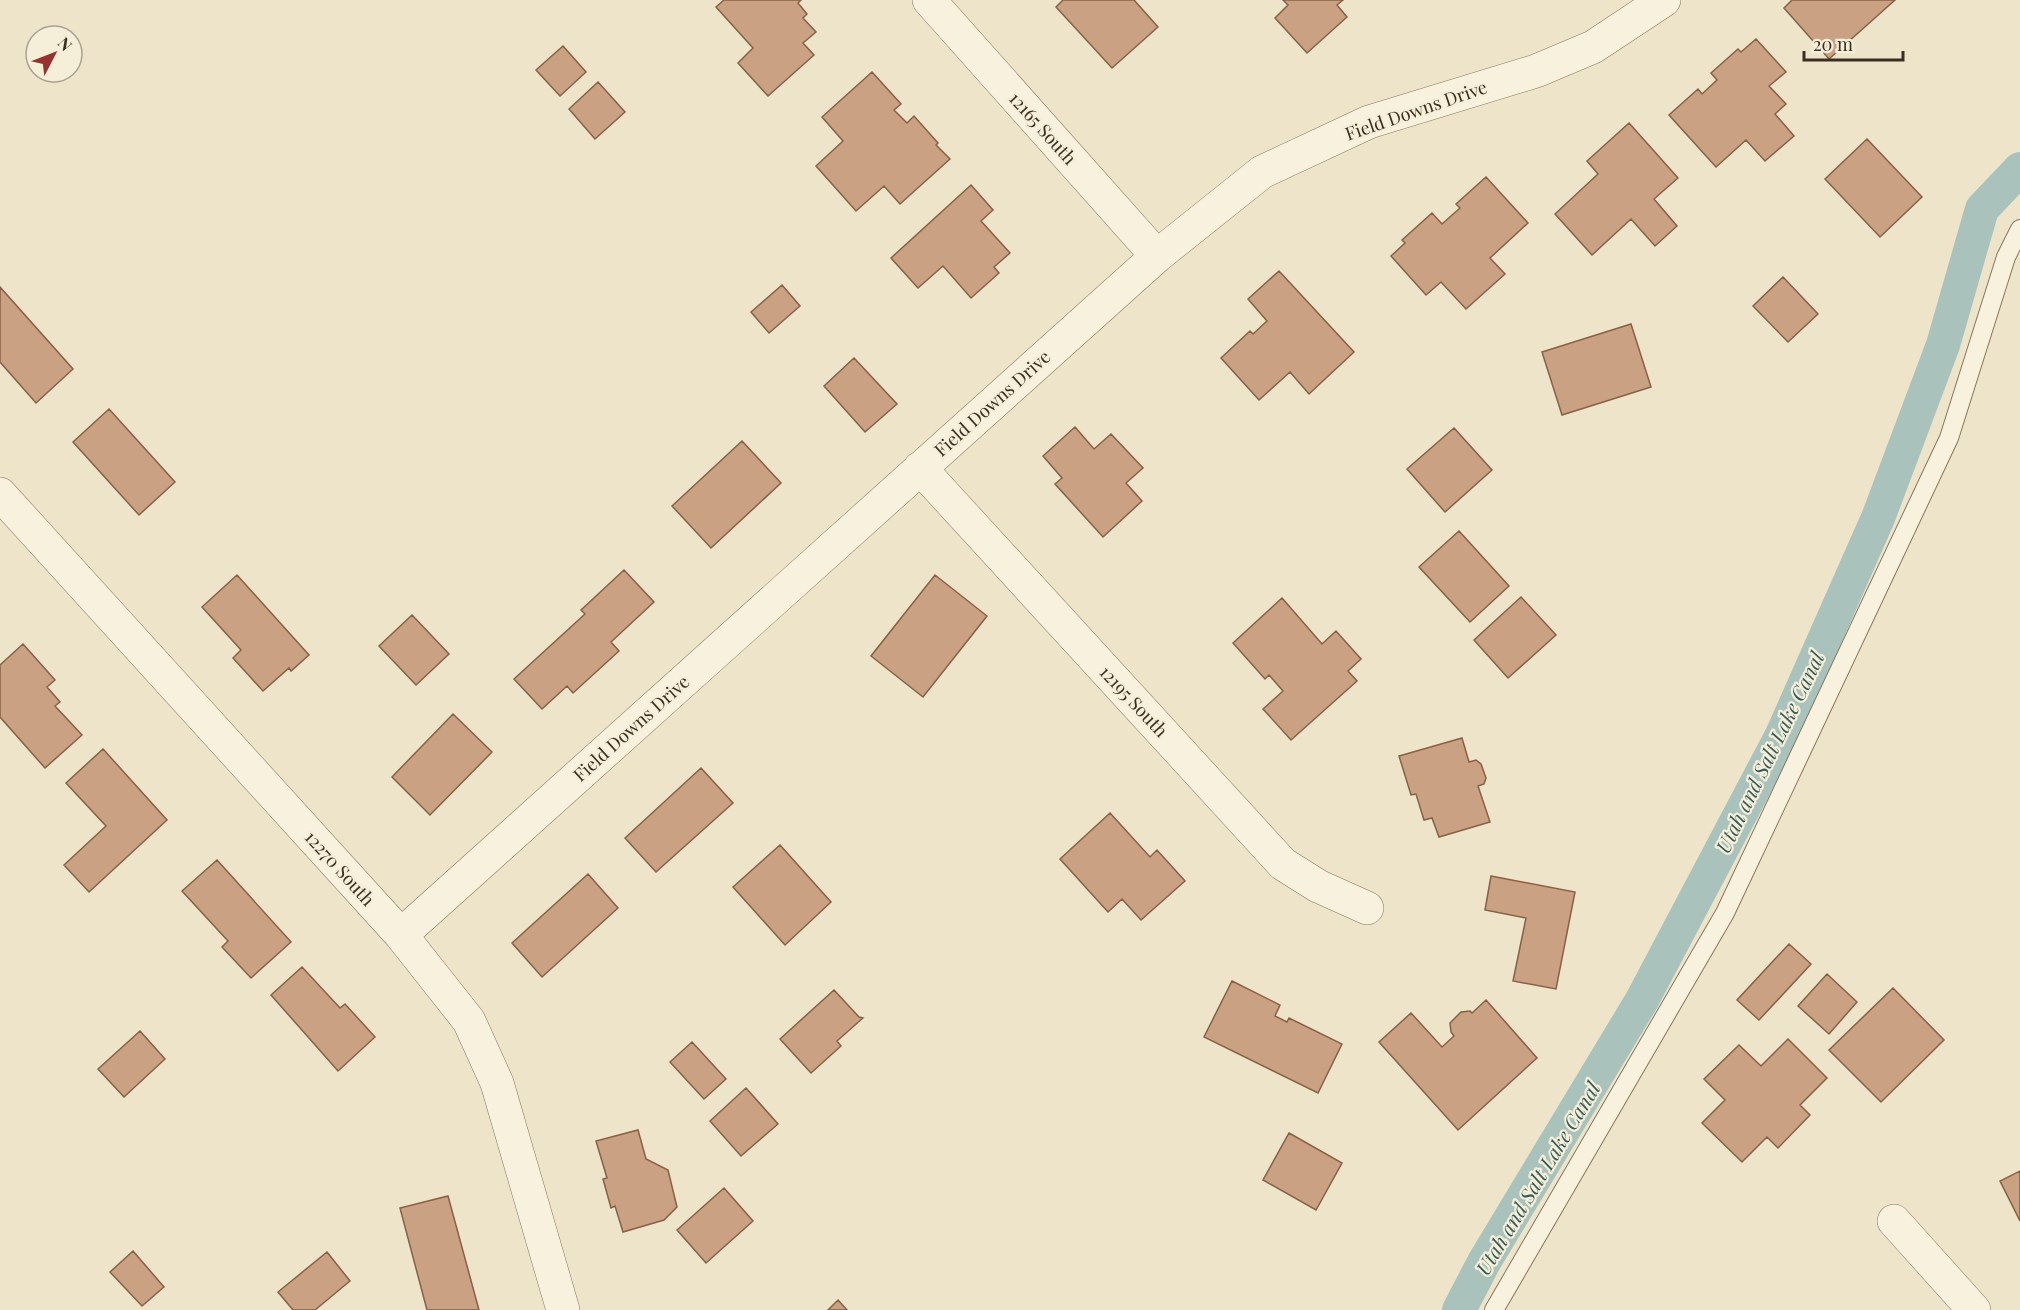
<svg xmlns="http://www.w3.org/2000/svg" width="2020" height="1310" font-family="'Playfair Display',serif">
  <rect width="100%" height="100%" fill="#ede4ca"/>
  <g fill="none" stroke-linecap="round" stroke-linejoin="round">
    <path stroke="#aac2bc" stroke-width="34" d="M1459 1310 1484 1262 1642 1000 1782 735 1878 518 1943 345 1982 209 2020 169"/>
  </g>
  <path fill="#caa182" stroke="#886145" stroke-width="1.5" d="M724 0H801L798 3 807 14 803 18 816 32 803 43 814 55 768 96 738 63 753 48 716 7Z
    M1063 0H1134L1158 27 1112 68 1056 7Z
    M1283 0H1343L1337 5 1347 17 1307 53 1275 18 1288 5Z
    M1792 0H1895L1829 59 1784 8Z
    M1756 39 1786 72 1769 86 1786 104 1775 114 1794 136 1765 161 1746 140 1716 167 1669 115 1698 89 1702 94 1717 80 1711 73 1738 49 1741 52Z
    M563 46 586 72 560 96 536 70Z
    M872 72 901 104 894 110 907 123 914 116 938 143 936 145 950 159 900 204 884 186 856 211 816 166 843 141 822 117Z
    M598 82 625 112 595 139 569 109Z
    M1629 123 1678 178 1654 199 1677 226 1655 246 1631 219 1592 255 1555 214 1598 174 1587 161Z
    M1867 139 1922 197 1880 237 1825 179Z
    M1486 177 1528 223 1490 258 1505 274 1466 309 1441 282 1426 295 1391 256 1405 243 1402 240 1432 213 1442 224 1460 208 1456 204Z
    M971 185 993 210 981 221 1010 253 994 267 999 273 971 298 943 266 918 288 891 258Z
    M1279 271 1354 352 1309 394 1290 372 1259 400 1221 358 1250 331 1253 334 1267 321 1248 299Z
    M1783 277 1818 314 1788 342 1753 306Z
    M782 285 800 306 769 333 751 312Z
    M0 287 73 369 36 403 0 362Z
    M1631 324 1651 387 1562 415 1542 352Z
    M854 358 897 404 865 432 824 386Z
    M109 409 175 482 139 515 73 442Z
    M1075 427 1094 449 1111 434 1143 468 1126 483 1142 501 1103 537 1055 484 1062 478 1043 456Z
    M1454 428 1492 470 1445 512 1407 469Z
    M742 441 781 483 711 548 672 506Z
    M1459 531 1509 586 1470 622 1419 567Z
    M624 570 654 602 611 642 619 651 573 693 567 686 542 709 514 679 585 614 581 610Z
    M237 575 309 655 291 671 289 668 263 691 233 658 241 650 202 607Z
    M935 575 987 616 923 697 871 656Z
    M1521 597 1556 635 1508 678 1474 640Z
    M1282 598 1322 644 1336 631 1361 659 1348 671 1357 681 1291 740 1263 709 1283 691 1269 675 1265 679 1233 643Z
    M412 615 449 654 416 685 379 646Z
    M23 644 55 680 47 687 60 702 55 706 82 735 45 768 0 717V665Z
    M453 714 492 752 430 815 392 777Z
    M1462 738 1469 762 1476 760 1481 764 1486 778 1484 784 1478 786 1490 822 1439 837 1432 818 1424 820 1416 794 1411 795 1399 756Z
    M103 749 167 820 89 892 64 865 106 826 66 783Z
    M701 768 733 803 656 872 625 838Z
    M1110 813 1150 857 1157 850 1185 881 1141 920 1122 899 1108 912 1060 859Z
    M780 845 831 902 785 945 733 887Z
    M217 860 291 942 251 978 222 947 228 941 182 891Z
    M588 874 618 908 542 977 512 943Z
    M1491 876 1575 892 1556 989 1513 981 1526 918 1485 910Z
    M1789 944 1811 964 1759 1020 1737 1000Z
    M302 967 340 1008 345 1004 375 1037 338 1071 271 995Z
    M1827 974 1857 1002 1829 1034 1798 1006Z
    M1232 981 1280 1005 1275 1016 1287 1022 1289 1018 1342 1044 1318 1093 1204 1037Z
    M1893 988 1944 1040 1881 1102 1829 1050Z
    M834 990 859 1017 863 1018 837 1041 841 1046 811 1073 780 1039Z
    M1486 1000 1537 1058 1458 1130 1379 1042 1411 1013 1442 1047 1454 1036 1451 1032 1450 1023 1461 1012 1470 1011 1472 1013Z
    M140 1031 165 1059 124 1097 98 1069Z
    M1788 1039 1827 1078 1800 1105 1810 1115 1778 1148 1767 1137 1742 1162 1702 1123 1725 1100 1704 1079 1739 1045 1761 1066Z
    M692 1042 726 1079 704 1099 670 1062Z
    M746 1088 778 1124 741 1156 710 1121Z
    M638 1130 646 1159 668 1170 677 1207 664 1220 623 1232 615 1206 611 1208 603 1179 607 1178 596 1141Z
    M1289 1133 1342 1163 1316 1210 1263 1180Z
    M2020 1171V1221L2000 1181Z
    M724 1188 753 1221 706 1263 677 1230Z
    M448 1196 479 1310H427L400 1208Z
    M133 1251 164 1287 142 1306 110 1272Z
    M327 1252 350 1281 315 1310H293L278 1292Z
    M838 1300 847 1310H828Z"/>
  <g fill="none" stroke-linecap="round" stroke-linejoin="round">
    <defs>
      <path id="lane" d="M1494 1310 1725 913 1949 438 2006 257 2020 229"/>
      <path id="street" d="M929 0 1157 256
        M920 468 1283 864 1318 886 1367 908
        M0 494 401 935 469 1021 497 1083 563 1310
        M401 935 1157 256 1262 172 1369 122 1536 71 1593 47 1664 0
        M1894 1221 1974 1310"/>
    </defs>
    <use href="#lane" stroke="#89765f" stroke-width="20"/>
    <use href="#street" stroke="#89765f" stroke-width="34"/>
    <use href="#lane" stroke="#f8f1dd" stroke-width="18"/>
    <use href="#street" stroke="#f8f1dd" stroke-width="33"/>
  </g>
  <g text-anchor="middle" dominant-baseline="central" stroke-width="4.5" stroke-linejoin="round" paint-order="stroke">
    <g font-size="18" fill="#3b2e21" stroke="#f5eed9">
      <text transform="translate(1416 110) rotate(-19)">Field Downs Drive</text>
      <text transform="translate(1043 128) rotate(48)">12165 South</text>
      <text transform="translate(992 403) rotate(-42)">Field Downs Drive</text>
      <text transform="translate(1134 701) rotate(47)">12195 South</text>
      <text transform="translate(631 728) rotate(-42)">Field Downs Drive</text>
      <text transform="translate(340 868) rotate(48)">12270 South</text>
    </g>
    <g font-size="20" font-style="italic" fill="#325a58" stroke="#f5eed9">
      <text transform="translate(1769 752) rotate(-64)">Utah and Salt Lake Canal</text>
      <text transform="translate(1537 1178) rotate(-59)">Utah and Salt Lake Canal</text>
    </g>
  </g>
  <g transform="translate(54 54) rotate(48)"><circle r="28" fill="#f5eed9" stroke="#aba18f" stroke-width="1.5"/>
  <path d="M0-4.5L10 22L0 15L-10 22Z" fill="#963331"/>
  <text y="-9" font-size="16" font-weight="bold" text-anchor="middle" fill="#3b2e21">N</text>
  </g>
  <path d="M1804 51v9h99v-9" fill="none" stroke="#3b2e21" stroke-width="3"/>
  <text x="1813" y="51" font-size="18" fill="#3b2e21" stroke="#f5eed9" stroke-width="4.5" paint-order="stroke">20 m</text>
</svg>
